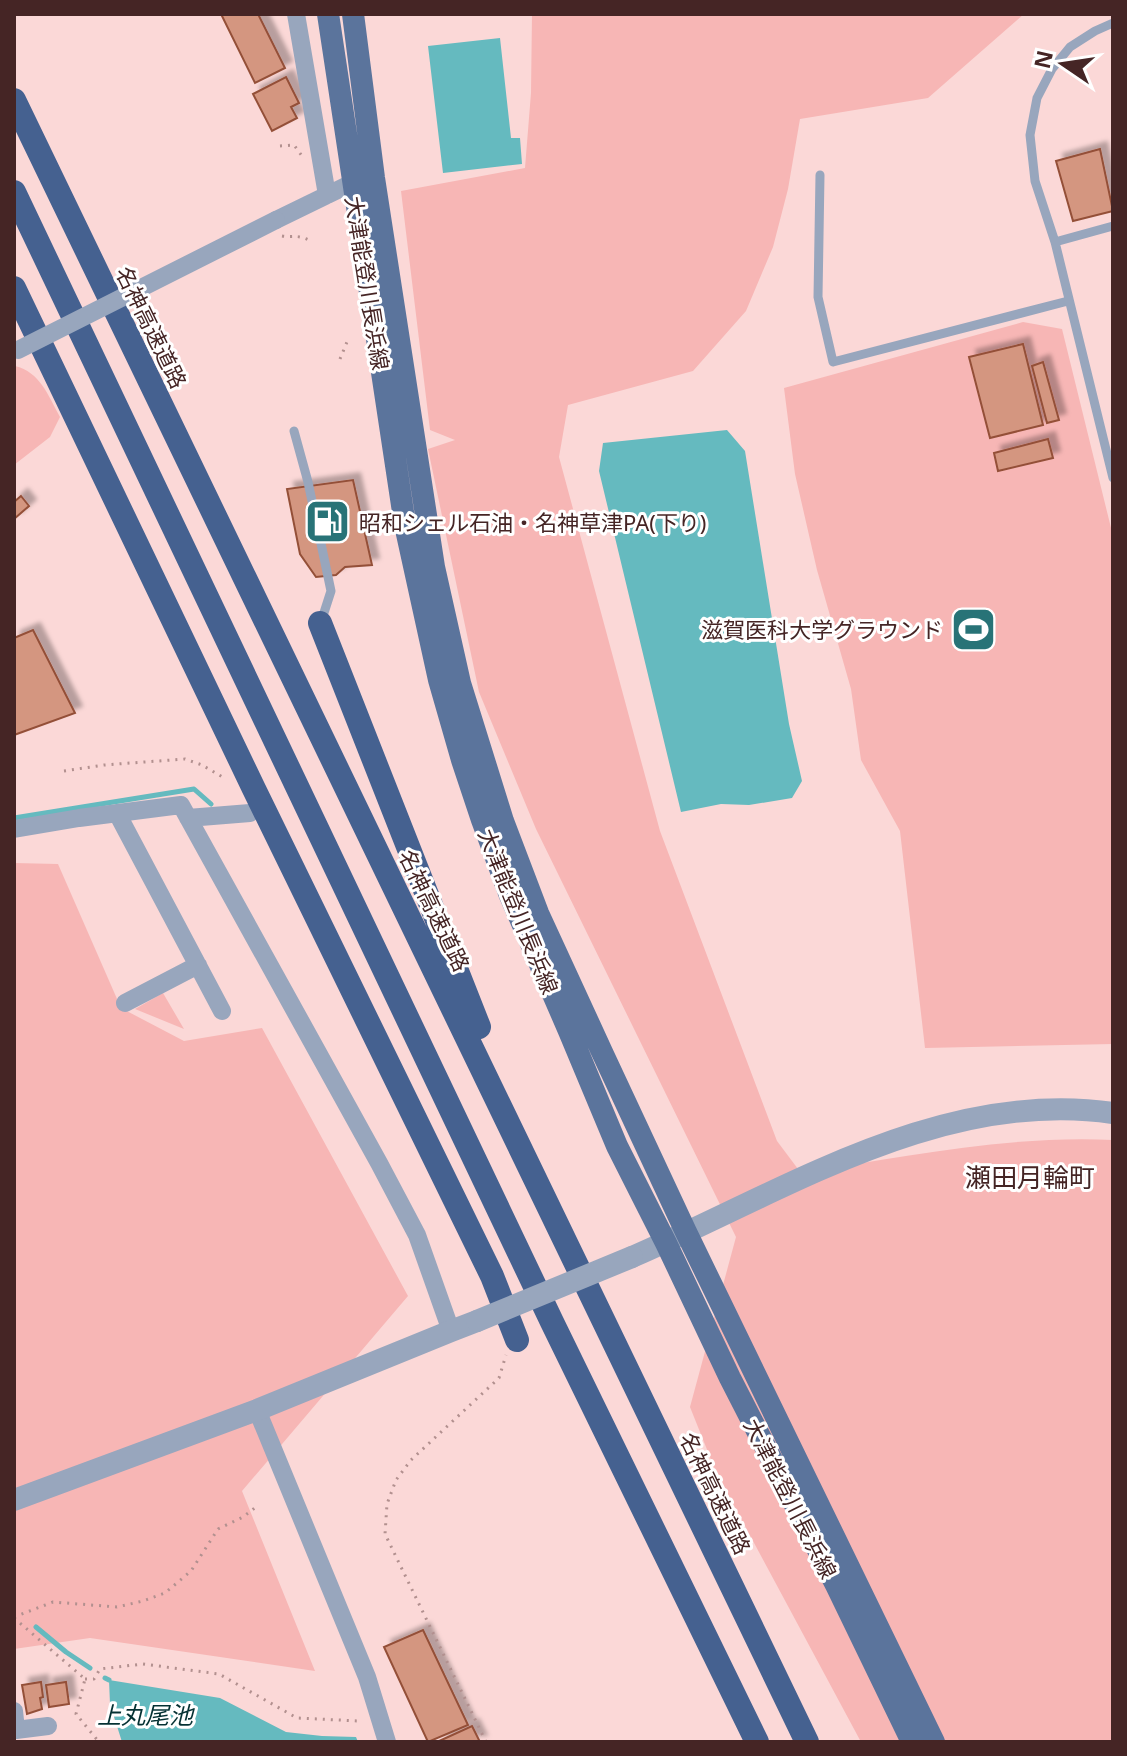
<svg xmlns="http://www.w3.org/2000/svg" width="1127" height="1756" font-family="'Noto Sans','Noto Sans JP',sans-serif">
  <defs>
    <filter id="shadow"><feDropShadow dx="7" dy="-7" stdDeviation="2" flood-color="#0004"/></filter>
  </defs>
  <rect width="100%" height="100%" fill="#fbd8d7"/>
  <path fill="#f7b6b5" d="M532 14H1024L928 98 800 119 788 189 773 247 746 311 693 371 568 405 559 457 660 831 777 1141 801 1173C904 1157 1008 1135 1113 1140V1742H861L716 1472 690 1407 736 1237 536 829 479 692 428 449 455 440 430 430 401 191 525 168 531 93Z
    M1023 322 1062 329 1113 536V1044L925 1048 900 831 861 760 851 689 817 570 795 474 784 388Z
    M15 366C40 372 48 395 60 417L50 437 14 465Z
    M14 863 58 864 121 1008 184 1041 262 1028 408 1296 242 1491 315 1671 90 1638 14 1649Z
    M163 993 184 1029 135 1009Z"/>
  <path fill="#65babf" d="M500 38 511 138H520L522 164 443 173 428 46Z
    M727 430 745 451 789 724 802 781 792 798 749 805 721 804 681 812 599 471 603 443Z
    M109 1680 220 1698 286 1732 322 1736 356 1737 358 1742H122L110 1704Z"/>
  <g fill="none" stroke-linecap="round" stroke-linejoin="round">
    <path stroke="#65babf" stroke-width="5" d="M14 818 194 789 211 804
      M36 1627 66 1652 90 1668
      M105 1678 109 1680"/>
  </g>
  <path fill="#d49680" stroke="#945038" stroke-width="2" filter="url(#shadow)" d="M221 14H258L285 68 255 83Z
    M286 77 299 103 291 107 297 118 272 131 253 94Z
    M1100 149 1113 211 1073 221 1056 161Z
    M1023 344 1043 425 990 438 969 357Z
    M1043 362 1059 420 1047 423 1032 366Z
    M1048 439 1053 458 998 471 994 453Z
    M353 480 372 565 345 567 336 575 316 577 300 554 287 489Z
    M21 496 29 506 14 519V502Z
    M33 630 75 713 14 735V638Z
    M423 1630 468 1725 428 1742 384 1647Z
    M41 1682 43 1697 40 1698 42 1709 27 1714 22 1685Z
    M66 1682 69 1704 49 1707 46 1685Z
    M472 1726 480 1742H437Z"/>
  <g fill="none" stroke-linecap="round" stroke-linejoin="round">
    <path stroke="#b2908f" stroke-width="3" stroke-dasharray="2 6" stroke-linecap="butt" d="M280 146 294 145 302 156
      M282 236C295 238 295 234 309 240
      M340 359 349 337
      M64 771 104 765 185 759 202 765 226 779
      M14 1617 53 1602 117 1607 143 1601 165 1593 191 1571 218 1529 243 1517 256 1507
      M14 1618 85 1679 76 1714 99 1742
      M85 1679H94L100 1669 143 1664 219 1674 297 1718 359 1721
      M486 1742 385 1534 387 1504 396 1480 411 1460 499 1378 506 1355"/>
    <path stroke="#98a6bd" stroke-width="9" d="M1113 23 1095 31 1070 47 1052 69 1037 98 1030 135 1035 181 1055 242 1113 478
      M820 175 818 297 833 362 1068 301
      M1055 242 1113 226
      M294 431 308 482 331 591 321 622"/>
    <path stroke="#98a6bd" stroke-width="18" d="M296 14 327 195
      M276 220 352 183 364 180
      M117 813 222 1011
      M188 818 250 813
      M14 829 79 818 181 805 379 1163 417 1235 451 1331
      M125 1003 198 965
      M257 1410 367 1677 387 1742
      M14 1711 16 1730H14
      M16 1730 48 1726"/>
    <path stroke="#98a6bd" stroke-width="22" d="M632 1257C783 1192 941 1088 1113 1113
      M14 1500 257 1410 451 1331 477 1321"/>
    <path stroke="#5b749c" stroke-width="22" d="M328 14 405 525 439 680 462 760 482 820 509 893 569 1031 617 1146 666 1243 730 1378 836 1585 912 1742
      M353 14 374 178 434 567 460 683 503 821 538 913 602 1052 686 1232 934 1742"/>
    <path stroke="#456190" stroke-width="24" d="M14 100 807 1742
      M14 192 552 1322 757 1742
      M14 288 254 789 492 1276 517 1340
      M320 623 479 1027"/>
    <path stroke="#98a6bd" stroke-width="18" d="M18 350 276 220"/>
    <path stroke="#98a6bd" stroke-width="22" d="M477 1321 632 1257"/>
  </g>
  <defs>
    <symbol id="fuel-square" viewBox="-11 -11 22 22"><rect x="-9" y="-9" width="18" height="18" rx="4" fill="#287377" stroke="#fff"/><path d="M-5.5-6h7V0h2V4h1.3V-2.5L3-4.5l.8-.8L6-3V5H2.5V1h-1V6h-7ZM-4.2-4.7v3.2H.2V-4.7Z" fill="#fff"/></symbol>
    <symbol id="stadium-square" viewBox="-11 -11 22 22"><rect x="-9" y="-9" width="18" height="18" rx="4" fill="#287377" stroke="#fff"/><path d="M0-5a6.5 5 0 1 0 0 10a6.5 5 0 1 0 0-10ZM-3.5-1.8h7v3.6h-7Z" fill="#fff"/></symbol>
  </defs>
  <g fill-rule="evenodd">
    <use href="#fuel-square" x="302" y="496" width="51" height="51"/>
    <use href="#stadium-square" x="948" y="604" width="51" height="51"/>
  </g>
  <g text-anchor="middle" dominant-baseline="central" stroke-width="6" stroke-linejoin="round" paint-order="stroke">
    <g font-size="22" fill="#452525" stroke="#fff">
      <text transform="translate(368 283) rotate(81)">大津能登川長浜線</text>
      <text transform="translate(152 327) rotate(64)">名神高速道路</text>
      <text transform="translate(435 910) rotate(64)">名神高速道路</text>
      <text transform="translate(519 911) rotate(68)">大津能登川長浜線</text>
      <text transform="translate(716 1493) rotate(64)">名神高速道路</text>
      <text transform="translate(791 1498) rotate(63)">大津能登川長浜線</text>
    </g>
    <g font-size="22" fill="#452525" stroke="#fff" text-anchor="start">
      <text x="359" y="522">昭和シェル石油・名神草津PA(下り)</text>
      <text x="943" y="629" text-anchor="end">滋賀医科大学グラウンド</text>
    </g>
    <g font-size="24" font-style="italic" fill="#053133" stroke="#fff">
      <text x="145" y="1714">上丸尾池</text>
    </g>
    <g font-size="26" fill="#452525" stroke="#fff">
      <text x="1030" y="1177">瀬田月輪町</text>
    </g>
  </g>
  <rect width="1127" height="1756" fill="none" stroke="#452525" stroke-width="32"/>
  <g transform="translate(1063 64) rotate(283)" stroke="#ffffff" stroke-width="6" paint-order="stroke">
  <path d="M0-6L14 30L0 20L-14 30Z" fill="#452525"/>
  <text y="-12" font-size="22" font-weight="bold" text-anchor="middle" fill="#452525">N</text>
  </g>
</svg>
